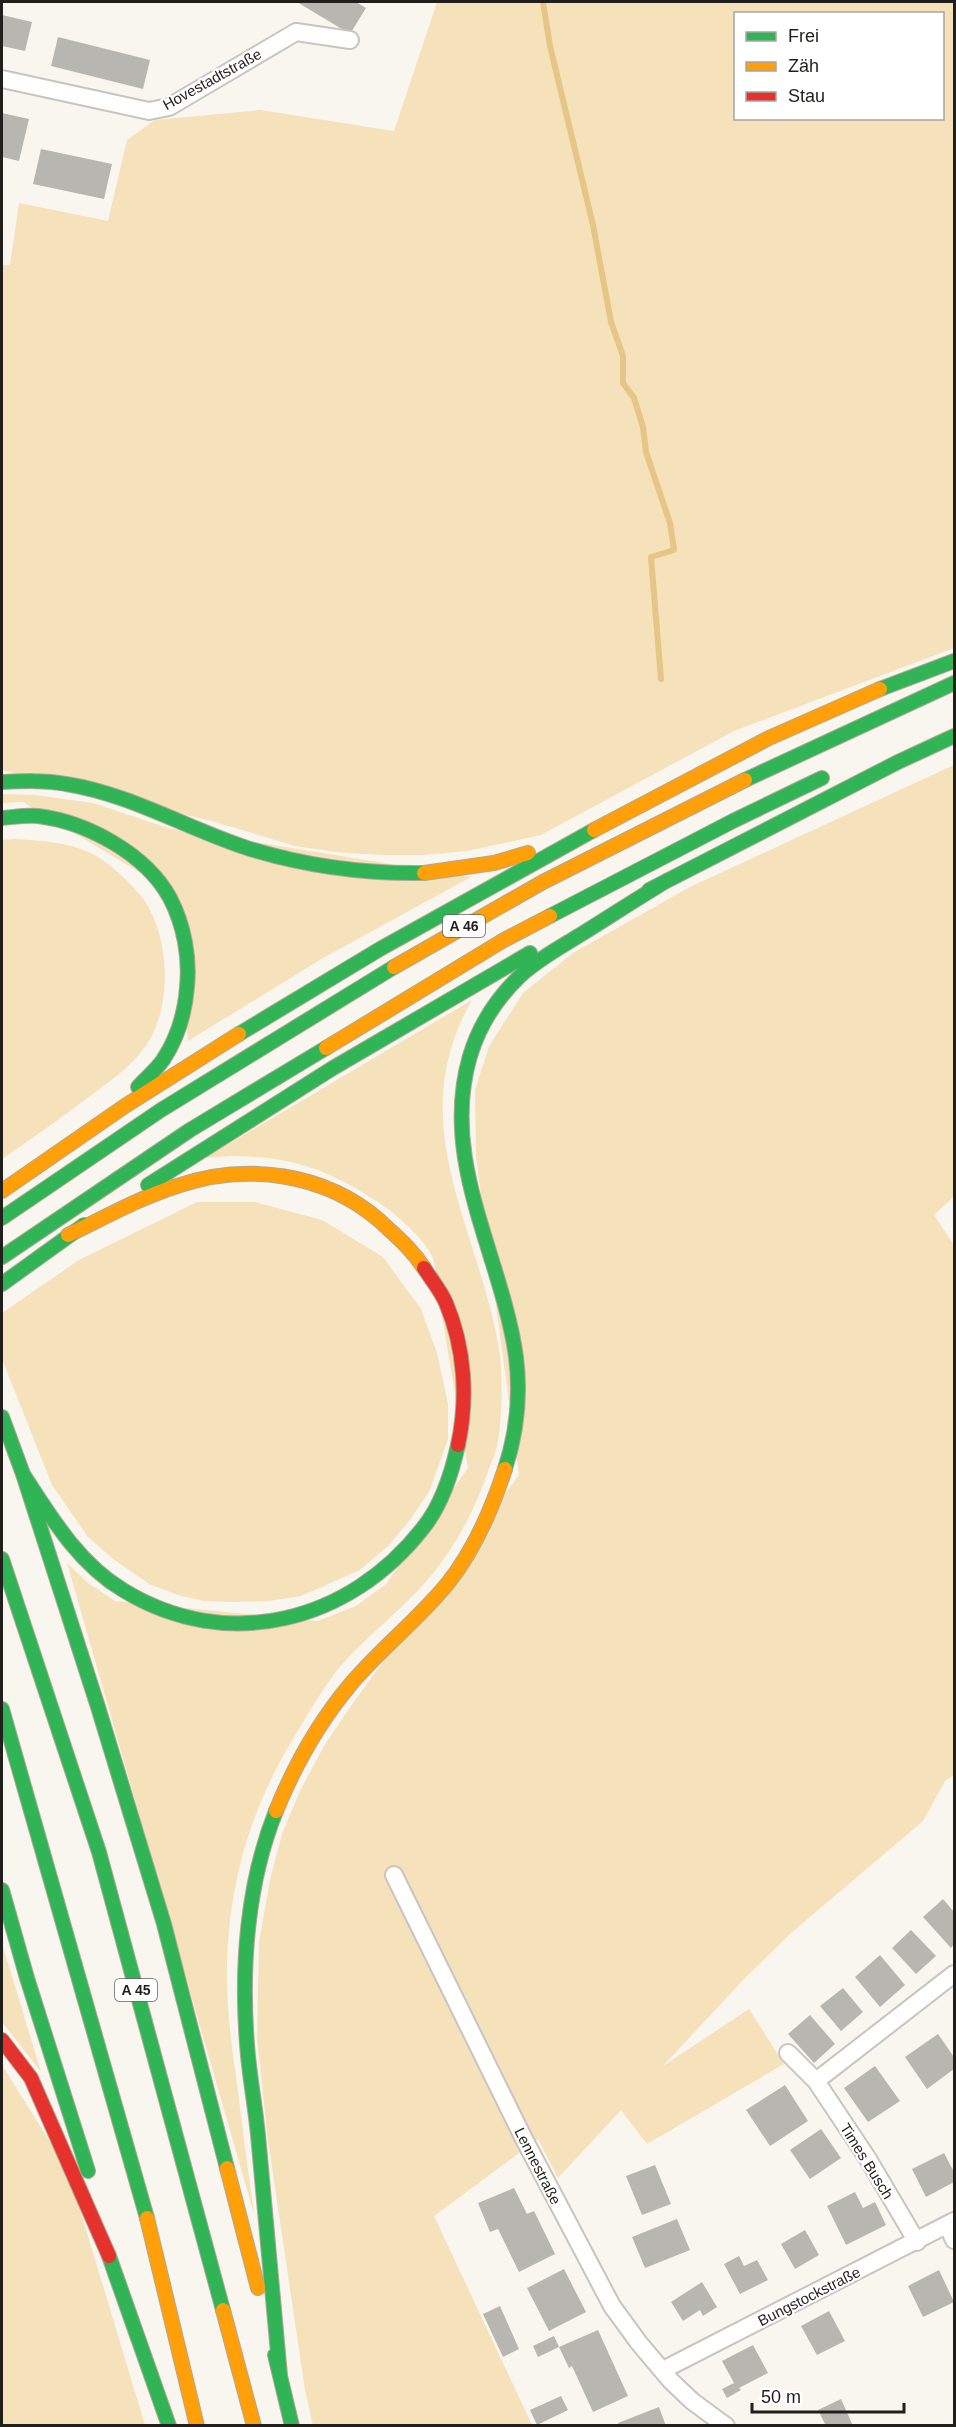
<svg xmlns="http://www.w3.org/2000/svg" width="956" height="2427" font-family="Arial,sans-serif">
  <rect width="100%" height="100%" fill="#f9f6f0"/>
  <path fill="#f5e1ba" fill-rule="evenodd" d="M437 2H954V648L734 731 541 835 467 851 423 855H384L344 853 295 846 215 822 2 770V265H10L19 203 108 221 127 140 155 120 260 110 394 131ZM736 14H942V118H736Z
    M954 765V1196L934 1215 954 1245V1775L945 1781 923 1821 791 1933 744 1979 663 2066 749 2009 784 2064 647 2144 621 2110 558 2178 538 2139 434 2216 532 2425 313 2426 305 2390 268 2140 257 2038 259 1942 271 1875 283 1831 300 1791 324 1746 348 1710 519 1475 476 1157 475 1090 489 1046 523 993 573 953 690 887Z
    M2 794 35 795 93 803 168 828 471 877 323 958 188 1041 177 895 23 802 2 803Z
    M15 839C43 841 73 842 98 857 114 867 130 883 142 897 170 935 173 1005 147 1044 133 1065 114 1078 94 1093 64 1116 33 1138 2 1159V840Z
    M472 1000C401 1124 479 1227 499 1349 503 1372 502 1418 498 1441 497 1449 493 1458 490 1466 475 1510 454 1551 423 1585 396 1615 364 1638 338 1669 325 1686 313 1705 302 1724 251 1804 227 1883 227 1978 227 2013 232 2049 237 2083 242 2127 248 2170 254 2214L67 1563 88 1583 115 1601 318 1621 356 1606 386 1584 468 1468C459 1417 450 1366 442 1315 439 1298 438 1272 432 1256 425 1240 399 1217 385 1207 326 1166 278 1151 205 1158Z
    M197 1202H255L322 1220 383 1257 421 1309 437 1353 448 1404V1439L429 1492 409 1521 389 1545 360 1570 301 1596 269 1601 234 1602 204 1601 178 1595 149 1584 112 1558 88 1537 52 1485 2 1359V1313L79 1260Z
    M2 1943 41 2072 2 2022Z
    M2 2065 50 2142 78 2203 145 2425H2Z"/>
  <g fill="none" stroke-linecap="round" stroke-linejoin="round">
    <path stroke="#e5c686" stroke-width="6" d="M543 2 550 46 593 225 611 322 623 356V383L634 398 643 427 646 452 670 523 674 550 651 557 661 679"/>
  </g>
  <path fill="#b8b6b1" d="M297 2H356L366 8 350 34Z
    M2 15 32 22 25 51 2 46Z
    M58 37 150 60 143 89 51 66Z
    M2 113 29 119 19 161 2 157Z
    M41 149 112 164 104 199 33 184Z
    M943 1899 954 1912V1944L951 1948 923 1917Z
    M911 1930 936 1956 916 1974 892 1948Z
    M880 1955 905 1985 880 2007 855 1977Z
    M843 1988 863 2012 841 2031 820 2006Z
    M810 2015 835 2044 814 2063 788 2034Z
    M938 2034 954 2057V2069L927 2089 905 2057Z
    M875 2066 900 2101 868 2122 844 2088Z
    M785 2085 808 2121 770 2146 746 2110Z
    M821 2129 841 2158 810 2179 790 2150Z
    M944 2153 954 2172V2182L926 2197 912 2169Z
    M655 2165 671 2204 642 2215 626 2176Z
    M514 2188 527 2214 534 2211 555 2254 519 2272 498 2229 490 2232 478 2203Z
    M855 2192 863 2208 875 2202 886 2225 846 2245 827 2206Z
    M677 2219 690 2250 645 2268 632 2237Z
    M805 2230 819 2255 795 2269 781 2244Z
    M739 2256 744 2266 757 2260 768 2280 740 2294 724 2264Z
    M564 2269 586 2312 549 2331 527 2288Z
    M939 2270 954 2302 923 2317 908 2286Z
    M702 2282 717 2307 703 2316 700 2310 683 2321 671 2302Z
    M500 2306 519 2349 503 2357 483 2314Z
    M829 2311 845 2341 817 2355 801 2326Z
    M598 2330 628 2396 593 2412 572 2366 569 2368 559 2347Z
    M554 2336 559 2347 538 2357 533 2346Z
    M753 2345 768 2373 739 2388 741 2390 727 2398 722 2389 734 2383 722 2361Z
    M561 2396 568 2410 537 2425 530 2410Z
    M841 2399 853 2426H826L818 2410Z
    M659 2407 666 2426H619L618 2423Z"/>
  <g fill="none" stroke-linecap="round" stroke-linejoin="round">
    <defs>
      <path id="street" d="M2 79 149 111 169 107 296 32 350 40
        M394 1875 524 2139 612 2306 639 2343 671 2381 692 2401 726 2426
        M788 2053 816 2081
        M948 2226 954 2240
        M917 2242 868 2159 816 2081 954 1974
        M663 2370 954 2221"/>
      <path id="fast" d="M880 689 954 661
        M745 780 954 683
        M2 782C24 781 45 780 66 784 130 794 186 828 247 848 305 866 363 874 424 873
        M2 818C14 817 26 815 38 816 87 822 146 854 170 898 184 925 190 957 187 987 185 1012 177 1039 163 1060 156 1070 146 1078 138 1087
        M649 890 898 762 954 736
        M550 916 733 821 822 778
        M239 1034 380 949 594 830
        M148 1185 333 1068 530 953
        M2 1218 161 1110 394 967
        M2 1257 190 1130 326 1048
        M2 1284 84 1225
        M2 1417 23 1474 98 1707 164 1924 227 2168
        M505 1469C517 1432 521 1396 516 1357 502 1256 439 1161 470 1056 479 1026 496 999 520 976 537 960 559 948 580 935 609 917 638 898 668 880
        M23 1474C51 1517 78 1563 123 1590 227 1654 350 1622 423 1528 441 1506 452 1472 458 1445
        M2 1559 99 1852 223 2310
        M2 1709 147 2218
        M276 1811C247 1883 241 1967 247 2044 249 2074 255 2104 258 2135 266 2215 273 2295 280 2375
        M2 1890 27 1978 88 2171
        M109 2256 169 2426
        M275 2355 292 2426"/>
      <path id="slow" d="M594 830 769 738 880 689
        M424 873 494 863 528 853
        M394 967 543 882 745 780
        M326 1048 504 940 550 916
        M2 1191 125 1106 239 1034
        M68 1235C104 1218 139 1198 177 1186 246 1162 325 1173 380 1221 396 1236 412 1249 424 1268
        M276 1811C294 1767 319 1722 350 1685 380 1649 418 1620 448 1583 475 1549 492 1509 505 1469
        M227 2168 258 2288
        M147 2218 197 2426
        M223 2310 254 2426"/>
      <path id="jam" d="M424 1268C431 1279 441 1291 446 1303 465 1348 468 1399 458 1445
        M2 2040 31 2078 109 2256"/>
    </defs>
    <use href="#street" stroke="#c8c5c1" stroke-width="20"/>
    <use href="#fast" stroke="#b0a897" stroke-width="16"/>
    <use href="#slow" stroke="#b0a897" stroke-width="16"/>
    <use href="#jam" stroke="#b0a897" stroke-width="16"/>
    <use href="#street" stroke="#fefefd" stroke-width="16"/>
    <use href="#fast" stroke="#30b455" stroke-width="14"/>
    <use href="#slow" stroke="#ff9f0a" stroke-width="14"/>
    <use href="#jam" stroke="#e5322d" stroke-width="14"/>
  </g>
  <g text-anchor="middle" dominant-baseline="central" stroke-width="4.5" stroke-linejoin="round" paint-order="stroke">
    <g fill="#fff" stroke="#64625f" stroke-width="1.5">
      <rect x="443" y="915" width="42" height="22" rx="4.5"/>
      <rect x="115" y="1979" width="42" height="22" rx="4.5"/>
    </g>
    <g font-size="14" font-weight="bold" fill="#211f1b">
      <text x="464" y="926">A 46</text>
      <text x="136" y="1990">A 45</text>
    </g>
    <g font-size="15" fill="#211f1b" stroke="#fff">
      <text transform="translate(212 79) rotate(-29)">Hovestadtstraße</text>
      <text transform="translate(867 2161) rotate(58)">Times Busch</text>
      <text transform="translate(538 2166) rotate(63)">Lennestraße</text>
      <text transform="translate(809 2296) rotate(-27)">Bungstockstraße</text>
    </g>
  </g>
  <rect width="956" height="2427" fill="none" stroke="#211f1b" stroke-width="6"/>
  <rect x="734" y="12" width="210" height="108" fill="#ffffff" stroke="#a6a5a4" stroke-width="1.5"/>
  <rect x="746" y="32" width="30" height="9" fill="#30b455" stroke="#a6a5a4" stroke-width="1.5"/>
  <text x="788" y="42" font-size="18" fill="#211f1b">Frei</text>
  <rect x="746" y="62" width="30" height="9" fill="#ff9f0a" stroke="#a6a5a4" stroke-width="1.5"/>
  <text x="788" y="72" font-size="18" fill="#211f1b">Zäh</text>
  <rect x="746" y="92" width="30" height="9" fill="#e5322d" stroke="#a6a5a4" stroke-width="1.5"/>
  <text x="788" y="102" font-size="18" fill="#211f1b">Stau</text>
  <path d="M752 2403v9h152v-9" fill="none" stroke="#211f1b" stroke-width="3"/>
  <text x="761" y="2403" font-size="18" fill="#211f1b" stroke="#ffffff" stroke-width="4.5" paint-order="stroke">50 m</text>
</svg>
